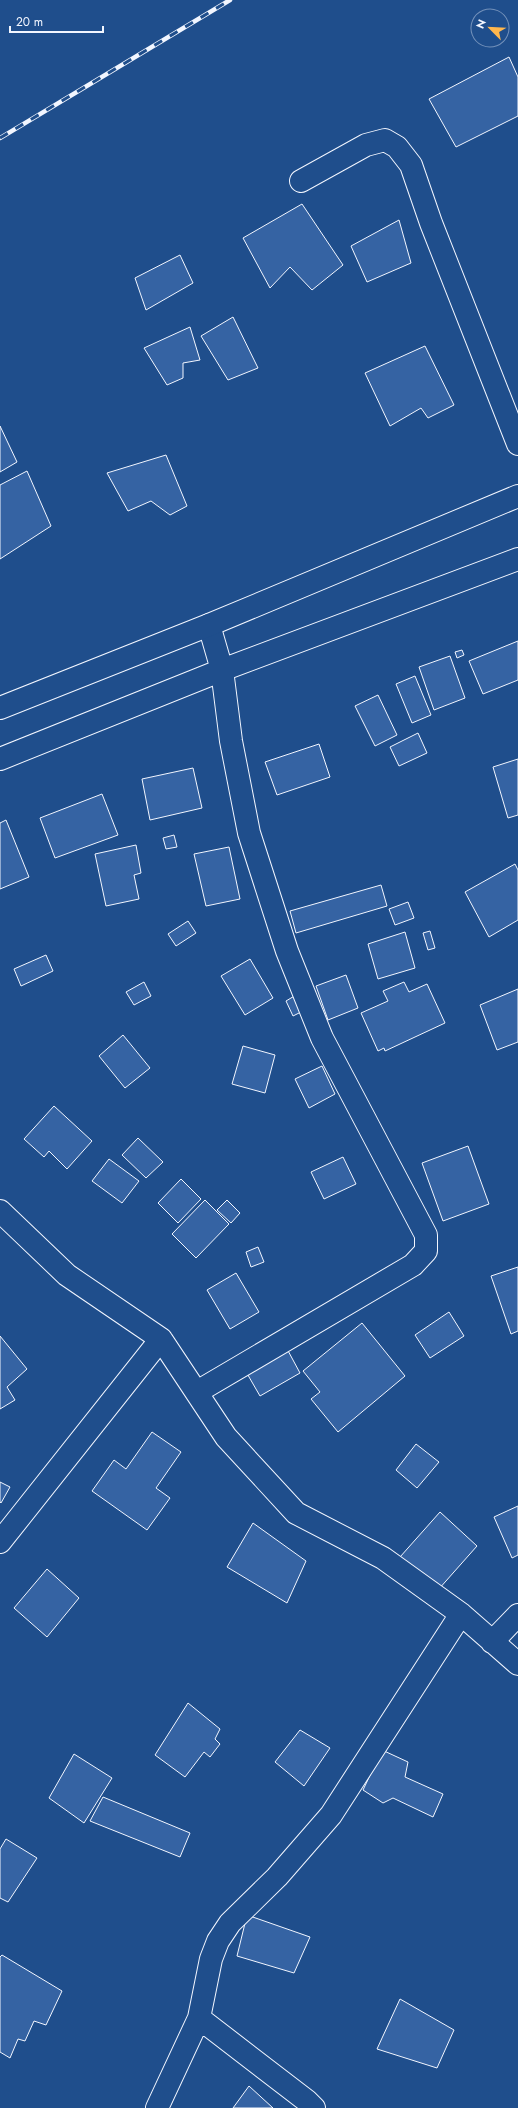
<svg xmlns="http://www.w3.org/2000/svg" width="518" height="2108" font-family="Jost,sans-serif">
  <rect width="100%" height="100%" fill="#1f4e8c"/>
  <path fill="#3563a3" stroke="#f2f6ff" d="M509 57 518 77V116L456 147 429 99Z
    M302 204 343 265 312 290 290 267 270 288 243 238Z
    M399 220 411 263 367 282 351 246Z
    M180 255 193 283 146 310 135 278Z
    M233 317 258 368 228 380 201 336Z
    M190 327 200 360 183 363V378L167 385 144 348Z
    M425 346 454 405 428 418 421 408 390 426 365 373Z
    M0 426 17 462 0 472Z
    M166 455 187 506 170 515 151 501 128 511 107 473Z
    M27 471 51 526 0 559V485Z
    M518 641V680L483 694 469 661Z
    M462 650 464 655 457 658 455 652Z
    M450 656 465 698 434 710 419 667Z
    M415 676 431 715 412 723 396 684Z
    M378 695 397 735 375 746 355 706Z
    M418 733 427 753 399 766 390 747Z
    M319 744 330 777 277 795 265 762Z
    M518 759V815L508 818 493 767Z
    M193 768 202 808 150 820 142 779Z
    M102 794 118 835 55 858 40 818Z
    M6 820 29 877 0 889V823Z
    M174 835 177 847 166 849 163 838Z
    M136 845 141 873 134 875 139 899 106 906 95 854Z
    M229 847 240 899 206 906 194 854Z
    M515 864 518 870V920L489 937 465 892Z
    M381 885 387 906 296 933 290 911Z
    M408 902 414 918 395 925 389 909Z
    M188 921 196 933 176 946 168 934Z
    M430 931 435 948 428 950 423 933Z
    M405 932 415 968 378 979 368 944Z
    M46 955 53 971 21 986 14 969Z
    M250 959 273 998 245 1015 221 976Z
    M346 975 358 1008 328 1020 316 986Z
    M144 982 151 996 134 1005 126 992Z
    M404 982 409 992 427 984 445 1023 385 1051 384 1048 378 1051 361 1013 388 1001 383 991Z
    M518 989V1042L497 1050 480 1005Z
    M296 995 303 1011 293 1016 286 1001Z
    M123 1035 150 1068 125 1088 99 1056Z
    M243 1046 275 1055 265 1093 232 1084Z
    M322 1066 335 1094 309 1108 295 1079Z
    M54 1106 92 1141 67 1169 49 1151 44 1157 24 1139Z
    M138 1138 163 1162 146 1178 122 1155Z
    M468 1146 489 1204 443 1221 422 1163Z
    M343 1157 356 1184 324 1199 311 1172Z
    M109 1159 139 1181 122 1203 92 1181Z
    M181 1179 201 1199 178 1223 158 1203Z
    M205 1200 229 1224 196 1258 172 1234Z
    M227 1200 240 1213 231 1223 217 1210Z
    M258 1247 264 1262 251 1267 246 1252Z
    M518 1267V1331L511 1334 491 1276Z
    M236 1273 259 1312 230 1329 207 1290Z
    M449 1312 464 1336 430 1358 415 1335Z
    M362 1323 405 1376 338 1432 311 1399 320 1392 303 1371Z
    M0 1336 27 1369 7 1387 15 1400 0 1409Z
    M286 1347 300 1373 260 1396 245 1370Z
    M152 1432 181 1452 156 1488 170 1498 147 1530 92 1491 114 1460 126 1469Z
    M416 1444 439 1462 417 1488 396 1470Z
    M0 1482 10 1487 1 1503 0 1502Z
    M518 1506V1555L512 1558 494 1517Z
    M440 1512 477 1546 438 1590 400 1557Z
    M253 1523 306 1561 287 1603 227 1567Z
    M47 1569 79 1598 47 1637 14 1608Z
    M188 1703 220 1729 215 1739 220 1744 210 1757 204 1752 185 1777 155 1755Z
    M300 1730 330 1748 304 1786 275 1762Z
    M382 1750 408 1762 405 1777 443 1794 433 1817 393 1798 383 1803 363 1790Z
    M74 1754 112 1778 84 1823 49 1798Z
    M103 1797 190 1833 180 1857 90 1821Z
    M6 1839 37 1858 8 1902 0 1898V1849Z
    M247 1915 310 1937 294 1973 237 1956Z
    M2 1955 62 1991 46 2025 34 2021 25 2041 18 2039 10 2058 0 2052V1957Z
    M400 1999 454 2030 437 2068 377 2049Z
    M249 2086 273 2108H233Z"/>
  <g fill="none" stroke-linecap="round" stroke-linejoin="round">
    <defs>
      <path id="street" d="M301 181 366 145 385 140 397 147 411 165 431 223 518 444
        M0 759 222 670 518 559
        M0 1211 67 1275 161 1339 226 1437 296 1513 383 1558 461 1614 518 1664
        M197 1392 413 1265 426 1251V1235L322 1038 287 951 249 833 231 741 222 670 209 625
        M0 1542 161 1339
        M492 1642 518 1615
        M199 2018 307 2101 314 2108
        M157 2108 199 2018 211 1959 218 1941 230 1923 277 1877 331 1815 461 1614"/>
      <path id="primary" d="M0 708 209 625 518 496"/>
    </defs>
    <use href="#street" stroke="#f2f6ff" stroke-width="24"/>
    <use href="#primary" stroke="#f2f6ff" stroke-width="24"/>
    <use href="#street" stroke="#1f4e8c" stroke-width="22"/>
    <use href="#primary" stroke="#1f4e8c" stroke-width="22"/>
    <defs>
      <path id="rail" d="M0 138 230 0"/>
    </defs>
    <use href="#rail" stroke="#f2f6ff" stroke-width="4.5"/>
    <use href="#rail" stroke="#1f4e8c" stroke-width="3" stroke-dasharray="9" stroke-linecap="butt"/>
  </g>
  <g transform="translate(490 28) rotate(294)"><circle r="19" fill="#1f4e8c" stroke="#7391ba"/>
  <path d="M0-3L7 15L0 10L-7 15Z" fill="#ffb74d"/>
  <text y="-6" font-size="11" font-weight="bold" text-anchor="middle" fill="#f2f6ff">N</text>
  </g>
  <path d="M10 26v6h93v-6" fill="none" stroke="#f2f6ff" stroke-width="2"/>
  <text x="16" y="26" font-size="12" fill="#f2f6ff" stroke="#1f4e8c" stroke-width="3" paint-order="stroke">20 m</text>
</svg>
